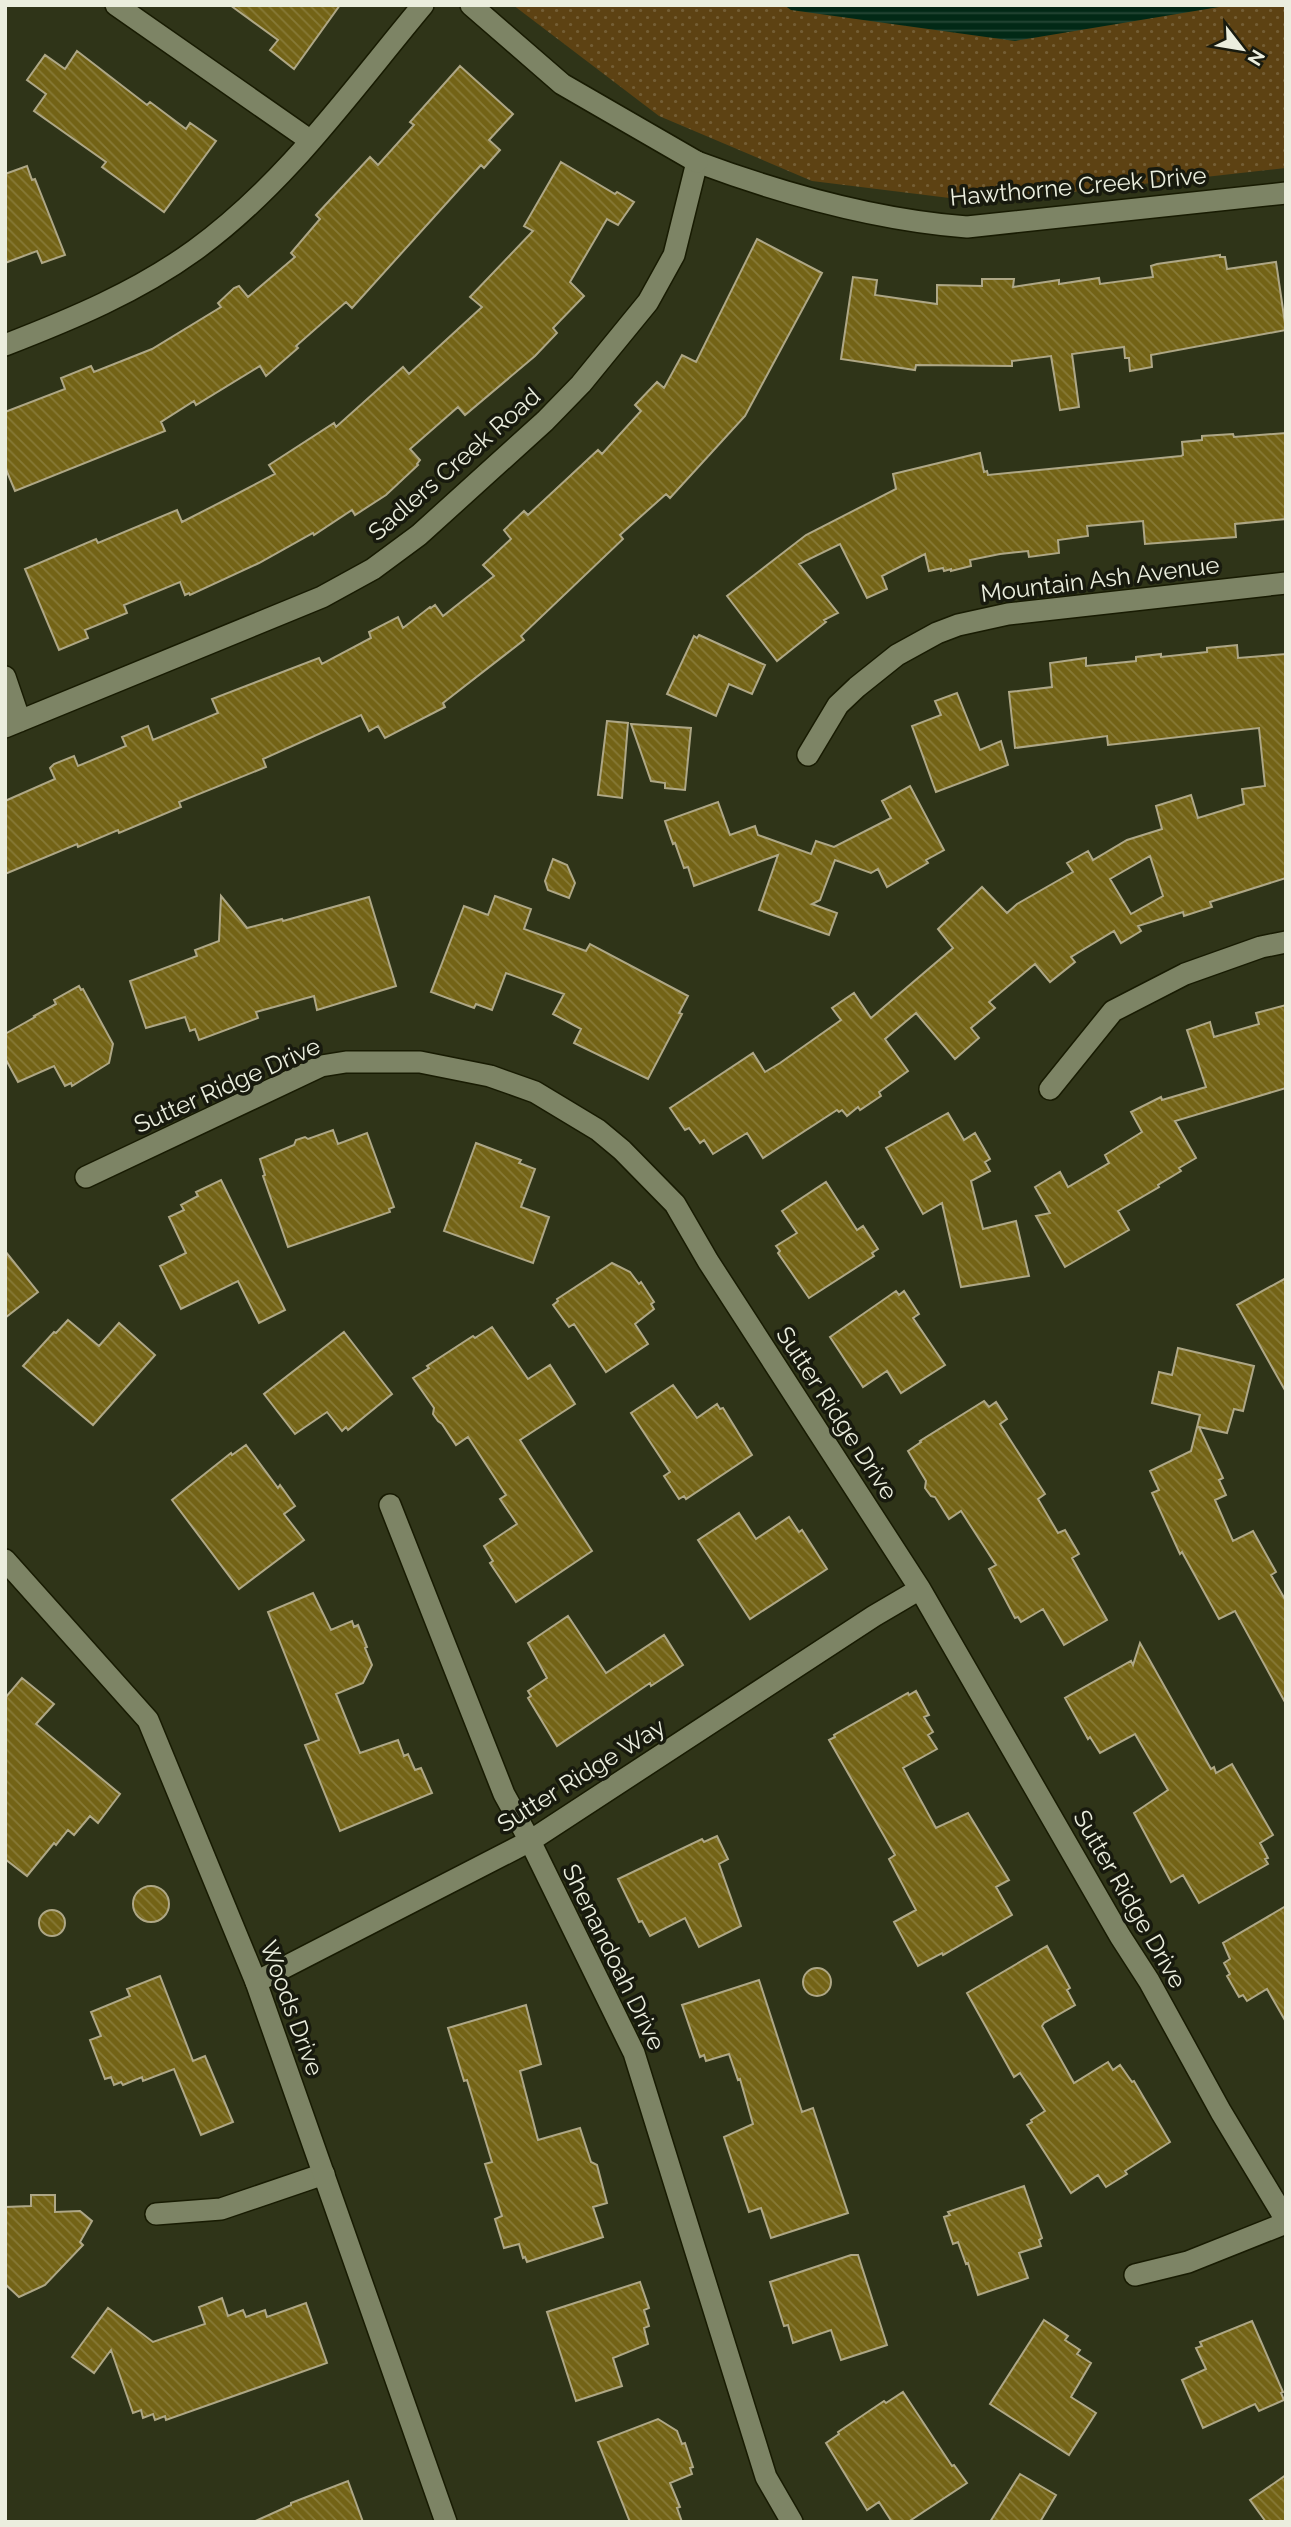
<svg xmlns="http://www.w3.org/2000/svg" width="1291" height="2527" font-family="Raleway,sans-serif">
  <defs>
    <pattern id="park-dots" width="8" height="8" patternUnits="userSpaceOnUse" patternTransform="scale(1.75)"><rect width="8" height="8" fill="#5d4213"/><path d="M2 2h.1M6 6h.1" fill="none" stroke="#745e35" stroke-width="1.8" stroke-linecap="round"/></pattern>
    <pattern id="water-rules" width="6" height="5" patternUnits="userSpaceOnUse" patternTransform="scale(1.75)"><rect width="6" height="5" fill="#022916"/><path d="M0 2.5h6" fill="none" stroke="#274837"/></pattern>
    <pattern id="building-back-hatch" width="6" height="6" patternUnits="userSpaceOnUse" patternTransform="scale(1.75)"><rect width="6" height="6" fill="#736316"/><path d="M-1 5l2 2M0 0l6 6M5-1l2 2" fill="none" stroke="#877a37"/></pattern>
  </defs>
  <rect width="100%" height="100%" fill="#2f3418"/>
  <path fill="url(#park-dots)" d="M513 5H1286V168L982 202 812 181 659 116Z"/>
  <path fill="url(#water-rules)" d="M784 5H1231L1015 41 791 10Z"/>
  <path fill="url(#building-back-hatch)" stroke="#aea786" stroke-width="2" fill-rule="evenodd" d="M230 5H340L294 69 270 50 278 40Z
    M77 51 147 105 150 102 186 129 190 123 216 141 164 212 102 167 106 162 34 111 46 94 27 80 45 55 65 69Z
    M460 66 513 114 489 140 500 150 484 168 481 165 352 308 346 302 296 346 298 348 266 376 260 366 196 405 194 401 161 422 165 431 15 491 5 467V412L65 389 61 378 91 366 94 372 152 349 221 307 218 303 234 288 239 286 248 297 295 257 291 253 320 219 316 215 370 157 378 165 414 125 410 122Z
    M561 162 615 194 617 192 634 202 618 225 607 219 570 282 584 296 553 328 557 333 535 356 465 415 458 407 410 449 420 460 417 464 418 465 386 495 355 515 352 510 314 535 313 533 259 563 190 595 189 593 185 595 180 582 124 605 127 613 85 630 88 638 59 650 25 569 96 539 98 543 177 510 182 522 231 497 275 474 269 465 334 423 336 427 403 367 409 374 482 307 470 297 533 231 524 226Z
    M27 166 32 180 35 179 65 255 42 263 37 251 5 263V174Z
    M757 239 822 273 745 416 670 498 666 494 620 535 623 539 521 636 524 640 443 703 445 707 385 738 378 726 369 731 361 715 263 759 266 767 179 802 181 807 119 833 118 830 78 847 77 844 5 874V801L55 779 50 768 54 764 74 756 78 766 126 746 122 737 148 726 153 740 218 713 212 699 319 658 322 664 371 638 369 632 398 617 403 628 430 607 431 608 435 605 443 616 494 576 483 565 511 539 504 530 524 511 528 515 598 450 602 454 641 411 635 405 657 382 664 388 682 355 696 362Z
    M1220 255V257H1225L1227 269 1276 262 1286 330 1151 355 1152 367 1130 371 1129 358H1125L1124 347 1072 354 1079 407 1060 410 1051 356 1012 361V366L916 365 915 370 841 359 853 277 877 280 875 295 937 304V285L982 286V279H1014L1013 287 1059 280V284L1099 278 1100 284 1153 277 1151 266 1157 264Z
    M1286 433V519L1235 524 1236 537 1145 544 1143 521 1087 526 1088 536 1058 540 1059 553 1029 557 1028 551 1000 554 970 560 971 566 951 571V569L944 571 943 568 929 571 925 554 882 576 887 589 867 598 840 544 799 564 838 613 824 620 826 622 777 661 727 596 806 535 896 489 893 474 980 453 984 472 987 471 988 475 1181 456 1183 455 1182 442 1202 440V436L1233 434 1234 437Z
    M699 635 765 665 752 694 729 684 716 716 667 694 694 636 697 638Z
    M1237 645 1238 658 1286 654V878L1210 902 1212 907 1184 916 1183 912 1138 926 1141 931 1121 943 1114 931 1071 957 1075 962 1050 982 1035 964 989 1002 995 1008 971 1028 979 1038 955 1059 916 1013 885 1039 908 1071 879 1092 881 1096 860 1110 858 1107 847 1116 842 1110 839 1112 837 1110 763 1158 747 1133 713 1154 704 1140 700 1143 689 1128 685 1130 670 1108 753 1053 765 1072 780 1063 841 1020 832 1008 854 993 871 1018 953 948 938 929 982 887 1007 913 1017 904 1073 872 1067 863 1088 851 1093 860 1127 840 1162 829 1156 806 1191 795 1198 818 1244 804 1242 789 1265 786 1259 728 1108 745 1107 736 1015 748 1009 692 1052 687 1050 663 1086 658V666L1136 661V657L1161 654V657L1207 652V648ZM1150 856 1163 896 1131 914 1110 879Z
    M957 693 980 750 1001 741 1008 765 936 792 912 726 941 715 935 701Z
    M607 721 628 723 622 798 598 795Z
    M631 724 691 728 685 790 665 788V783L651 781Z
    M910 786 944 850 926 860 928 863 887 887 878 869 871 873 835 860 820 900 812 904 837 913 829 935 759 910 778 855 694 886 688 867 684 868 675 843 673 844 665 821 718 802 730 835 755 826 758 835 811 854 816 841 834 847 891 818 882 801Z
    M553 859 567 865 575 883 569 898 548 890 545 881Z
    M221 896 247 928 282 919 283 921 369 897 396 986 317 1010 314 996 256 1012 258 1018 199 1040 195 1029 190 1031 185 1017 146 1028 130 981 197 956 195 950 219 941Z
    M495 896 531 909 524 929 586 951 590 944 688 996 679 1013 682 1014 648 1079 574 1043 581 1029 553 1014 564 994 506 973 492 1010 476 1004 474 1008 431 992 464 906 488 915Z
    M79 986 81 990 83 989 113 1044 109 1063 72 1086 71 1083 65 1086 54 1066 18 1082 5 1058V1034L35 1017 34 1016 56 1004 54 1000Z
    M1286 1005V1088L1175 1121 1196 1158 1179 1168 1181 1171 1158 1185 1159 1187 1118 1211 1129 1230 1065 1267 1036 1216 1050 1213 1035 1187 1060 1172 1068 1187 1109 1163 1105 1155 1142 1132 1131 1112 1161 1097 1162 1100 1206 1087 1187 1030 1210 1022 1214 1037 1259 1024 1256 1013Z
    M948 1113 964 1140 975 1133 990 1159 985 1162 990 1171 971 1181 983 1229 1016 1221 1029 1276 961 1287 942 1203 923 1214 886 1148Z
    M333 1130 338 1144 367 1133 394 1207 389 1209 390 1212 288 1247 263 1176 265 1175 260 1159 294 1145 296 1140 305 1137 308 1139Z
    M476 1143 521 1160 519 1163 535 1169 521 1207 549 1217 533 1263 444 1231Z
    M221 1180 285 1310 259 1323 238 1281 181 1309 160 1266 186 1253 169 1217 184 1210 181 1205 198 1196 196 1192Z
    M826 1182 857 1230 863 1226 878 1249 872 1253 874 1256 809 1298 778 1253 780 1251 776 1246 797 1233 782 1211Z
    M5 1251 38 1292 5 1318Z
    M612 1263 630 1272 639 1284 641 1282 654 1302 651 1304 654 1309 635 1324 648 1344 606 1372 574 1324 569 1327 553 1305 558 1301 557 1299Z
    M1286 1278V1392L1237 1305Z
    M896 1291 899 1295 904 1291 919 1314 913 1318 945 1365 901 1393 887 1371 863 1387 830 1337Z
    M68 1320 99 1346 119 1323 155 1355 93 1425 23 1366 54 1332 56 1333Z
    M492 1327 528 1379 550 1365 575 1404 520 1440 592 1551 516 1602 490 1563 493 1561 484 1546 517 1524 500 1499 506 1495 468 1437 456 1445 442 1424 438 1421 433 1414 434 1408 413 1378 429 1368 427 1366 473 1336 475 1338Z
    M344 1332 392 1394 348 1430 346 1427 342 1431 327 1412 295 1434 264 1394Z
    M1178 1348 1254 1366 1243 1411 1234 1409 1227 1433 1199 1427 1223 1478 1219 1480 1226 1495 1215 1500 1233 1541 1253 1531 1276 1572 1271 1575 1286 1601V1704L1235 1611 1219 1619 1182 1552 1180 1554 1152 1493 1159 1490 1150 1471 1191 1451 1200 1415 1152 1403 1159 1372 1172 1375Z
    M673 1385 697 1418 717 1404 720 1409 723 1408 752 1455 686 1499 684 1496 679 1499 664 1476 670 1472 631 1413Z
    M984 1401 989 1407 996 1402 1007 1419 1000 1424 1045 1494 1038 1499 1058 1533 1065 1530 1079 1554 1072 1558 1107 1620 1064 1645 1043 1609 1021 1622 1018 1617 1015 1618 989 1569 996 1565 961 1511 949 1519 935 1497 931 1496 925 1488 926 1481 908 1451 921 1442 920 1441Z
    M246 1445 278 1488 280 1485 295 1506 284 1514 304 1540 239 1589 172 1500 231 1453 232 1455Z
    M739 1513 756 1539 789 1517 799 1532 802 1530 827 1569 750 1619 698 1540Z
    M313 1593 331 1630 352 1621 354 1627 358 1625 367 1647 365 1648 372 1665 363 1683 336 1694 360 1753 398 1740 404 1756 408 1754 415 1770 421 1768 432 1793 340 1831 305 1745 319 1740 268 1612Z
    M568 1616 606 1673 664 1635 683 1665 651 1686 650 1683 557 1746 528 1698 531 1696 528 1691 547 1678 528 1643Z
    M1140 1643 1211 1769 1214 1767 1216 1773 1232 1764 1273 1835 1260 1843 1268 1858 1265 1859 1268 1864 1199 1903 1183 1875 1171 1882 1134 1813 1168 1790 1135 1734 1100 1753 1090 1737 1088 1739 1065 1698 1131 1661 1133 1665Z
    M22 1678 54 1704 36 1724 120 1794 98 1823 90 1816 74 1835 68 1830 56 1845 54 1843 27 1876 5 1859V1698Z
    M916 1691 929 1715 924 1717 933 1732 928 1735 937 1749 903 1768 936 1828 968 1813 1009 1880 996 1887 1012 1915 943 1955 942 1953 918 1966 894 1922 916 1910 889 1859 895 1855 829 1740 835 1737 834 1735 908 1693 909 1695Z
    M717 1836 728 1859 719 1864 741 1926 699 1947 685 1918 650 1936 642 1921 639 1922 618 1879 702 1839 704 1842Z
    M133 1904a18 18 0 1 1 36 0a18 18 0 1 1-36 0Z
    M1286 1906V2022L1267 1989 1247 2001 1243 1995 1239 1997 1227 1976 1230 1974 1224 1963 1230 1959 1223 1943Z
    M39 1923a13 13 0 1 1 26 0a13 13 0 1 1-26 0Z
    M1047 1946 1070 1988 1067 1990 1075 2005 1044 2023 1042 2026 1074 2083 1108 2062 1113 2070 1120 2065 1132 2082 1134 2081 1170 2142 1125 2171 1127 2174 1106 2187 1098 2175 1071 2193 1027 2125 1032 2122 1031 2120 1045 2111 1020 2073 1014 2077 967 1993Z
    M803 1982a14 14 0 1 1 28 0a14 14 0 1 1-28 0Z
    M160 1976 193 2061 205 2056 233 2122 201 2135 174 2069 143 2081 142 2077 123 2085 121 2082 114 2085 111 2077 105 2079 90 2040 101 2036 91 2012 130 1996 127 1989Z
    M759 1980 802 2112 813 2108 848 2213 771 2238 761 2208 749 2212 724 2137 753 2124 740 2079 738 2080 729 2054 706 2061 704 2055 700 2057 682 2005Z
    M526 2005 541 2064 520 2071 538 2140 580 2128 591 2162 597 2165 607 2203 593 2207 603 2237 527 2262 525 2257 523 2258 519 2244 504 2248 495 2219 502 2216 485 2164 492 2162 467 2080 464 2081 448 2028Z
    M1024 2186 1042 2238 1039 2240 1041 2246 1019 2253 1028 2278 978 2295 968 2263 966 2264 958 2242 953 2244 944 2217 950 2215 948 2212Z
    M31 2195H55V2212L80 2211 92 2221 80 2242 83 2245 45 2285 19 2297 5 2284V2207L31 2206Z
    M851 2255H858L887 2345 841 2360 831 2330 793 2343 788 2325 784 2326 770 2282Z
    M640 2282 649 2308 644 2310 649 2326 644 2328 648 2344 613 2358 622 2386 576 2401 547 2312Z
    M222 2298 228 2316 243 2310 246 2317 265 2310 267 2317 306 2303 327 2363 166 2420 165 2416 155 2420 153 2414 143 2418 141 2410 133 2413 111 2350 94 2373 72 2357 108 2308 153 2342 205 2324 199 2307Z
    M1044 2320 1068 2336 1065 2340 1080 2350 1077 2354 1091 2363 1071 2397 1096 2413 1069 2455 990 2404Z
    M1252 2321 1283 2392 1281 2393 1284 2400 1259 2411 1255 2404 1203 2428 1182 2380 1206 2369 1196 2348 1202 2346 1200 2342Z
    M903 2392 952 2466 954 2465 967 2483 908 2522H892L879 2502 867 2510 826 2443 839 2434 838 2432 884 2401 886 2403Z
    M658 2419 677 2431 682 2444 685 2443 693 2467 690 2468 692 2474 670 2483 680 2507 677 2508 682 2522H630L598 2442Z
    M1020 2474 1056 2495 1040 2522H990Z
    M1286 2475V2522H1266L1250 2500Z
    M348 2481 363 2522H253L291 2505V2503Z"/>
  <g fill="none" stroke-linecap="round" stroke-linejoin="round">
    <defs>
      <path id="street" d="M116 5 311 141
        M5 345C72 319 137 292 195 250 286 184 351 91 423 5
        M5 677 20 721
        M5 727 322 597 373 569 419 535 545 421 581 384 648 302 674 255 697 162C783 194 875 220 967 227L1286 193
        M808 755 838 705 857 687 897 655 937 633 958 625 1008 614 1286 583
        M1050 1089 1113 1011 1185 974 1261 947 1286 942
        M86 1177 321 1066 346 1062H420L490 1076 535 1092 598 1130 622 1150 675 1204 708 1261 920 1589 1120 1936 1149 1981 1221 2112 1286 2220
        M390 1505 504 1794 530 1841 634 2053 766 2477 792 2522
        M256 1982 530 1841 874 1616 920 1589
        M156 2214 221 2209 324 2174
        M1135 2275 1188 2262 1286 2223"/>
      <path id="secondary" d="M471 5 562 84 697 162
        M5 1560 148 1720 256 1982 446 2522"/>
    </defs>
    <use href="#street" stroke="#181b02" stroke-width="24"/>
    <use href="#secondary" stroke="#181b02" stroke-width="24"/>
    <use href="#street" stroke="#7d8465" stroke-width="21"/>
    <use href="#secondary" stroke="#7d8465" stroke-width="21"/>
  </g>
  <g text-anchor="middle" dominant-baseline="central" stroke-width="7" stroke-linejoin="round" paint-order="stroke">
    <g font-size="24" fill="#ebeede" stroke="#181a0e">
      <text transform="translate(1078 186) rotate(-5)">Hawthorne Creek Drive</text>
      <text transform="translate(454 464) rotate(-41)">Sadlers Creek Road</text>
      <text transform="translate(1100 579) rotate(-7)">Mountain Ash Avenue</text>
      <text transform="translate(227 1085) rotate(-24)">Sutter Ridge Drive</text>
      <text transform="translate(837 1413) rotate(57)">Sutter Ridge Drive</text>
      <text transform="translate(581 1775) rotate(-32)">Sutter Ridge Way</text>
      <text transform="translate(1130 1899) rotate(60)">Sutter Ridge Drive</text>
      <text transform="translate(614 1957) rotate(64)">Shenandoah Drive</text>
      <text transform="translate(292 2008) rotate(70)">Woods Drive</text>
    </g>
  </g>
  <rect width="1291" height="2527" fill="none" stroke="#ebeede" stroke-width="14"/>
  <g transform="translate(1242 49) rotate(121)" stroke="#181a0e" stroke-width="5" paint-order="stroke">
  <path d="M0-5L12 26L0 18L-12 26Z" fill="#ebeede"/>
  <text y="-10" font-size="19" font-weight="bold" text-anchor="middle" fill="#ebeede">N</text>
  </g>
</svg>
